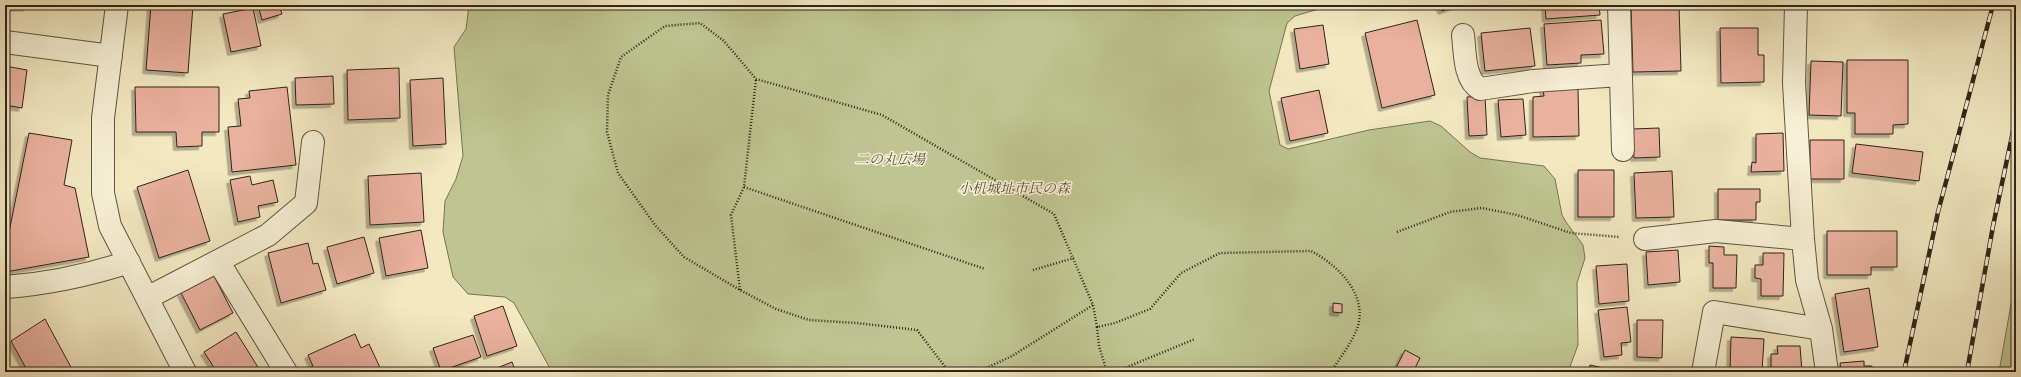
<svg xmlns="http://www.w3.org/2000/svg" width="2021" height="377" font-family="'Libre Caslon Text','Noto Serif JP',serif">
  <defs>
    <filter id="shadow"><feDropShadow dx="-3.5" dy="3.5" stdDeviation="0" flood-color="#0004"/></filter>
  </defs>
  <rect width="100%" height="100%" fill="#f3e8c0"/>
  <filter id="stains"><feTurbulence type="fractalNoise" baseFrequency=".005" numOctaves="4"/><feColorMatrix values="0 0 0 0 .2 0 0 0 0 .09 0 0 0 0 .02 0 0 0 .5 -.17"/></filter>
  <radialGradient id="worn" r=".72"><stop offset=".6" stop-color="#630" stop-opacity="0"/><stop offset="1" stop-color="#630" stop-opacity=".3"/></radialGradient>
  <path fill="#bec590" stroke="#767456" d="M469 5H1332L1295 16 1287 23 1269 91 1280 145 1288 149 1369 130 1430 121 1441 126 1470 152 1480 158 1544 166 1555 179 1562 215 1566 222 1583 245 1585 258 1577 283 1578 345 1568 372H552L514 303 505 297 468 294 453 277 443 232 445 201 456 179 463 156 454 47 466 29Z
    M2016 276V372H1999Z"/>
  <path fill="#eab19f" stroke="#2e241b" filter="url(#shadow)" d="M5 5H27L28 7 5 8Z
    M151 5H193L188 73 146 70Z
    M258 5H279L282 14 262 20Z
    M1439 5H1459L1442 11Z
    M1545 5H1599L1600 15 1546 19Z
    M1631 5H1679L1681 71 1633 72Z
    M253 8 261 46 231 52 223 14Z
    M1417 20 1435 95 1382 108 1365 33Z
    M1601 20 1604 54 1581 55V63L1547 65 1544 24Z
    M1323 25 1329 64 1300 69 1294 29Z
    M1530 28 1535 66 1485 71 1481 33Z
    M1720 28H1758V55H1764V82L1721 83Z
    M1847 60H1908V124L1893 125V134H1855V113H1847Z
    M1811 61 1843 62 1841 116 1809 115Z
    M5 66 27 70 22 108 5 105Z
    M399 68 400 118 348 120 347 70Z
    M333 76 334 104 296 105 295 78Z
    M443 78 446 144 413 146 410 80Z
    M135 87H219V132H202V146L177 147 176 132H136Z
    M287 87 296 165 232 172 228 127 241 126 238 99 250 98 249 91Z
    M1543 89H1578L1579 136 1533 137V97L1544 96Z
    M1319 90 1328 133 1290 141 1281 98Z
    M1485 96 1487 135 1469 136 1467 97Z
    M1523 99 1526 135 1501 137 1498 100Z
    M1659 128 1660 157 1634 158 1632 129Z
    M29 133 72 140 64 185 75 188 89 257 5 272V252Z
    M1783 133 1784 171 1751 172 1752 162 1756 163V134Z
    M1810 140H1844V179H1810Z
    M1856 144 1923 152 1919 181 1852 173Z
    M188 170 210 241 159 258 137 187Z
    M1578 170H1614V217H1578Z
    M1672 171 1674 217 1636 218 1634 173Z
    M421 173 424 222 370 225 368 176Z
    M250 176 252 185 273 180 278 202 258 206 260 217 238 222 230 180Z
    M1718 189H1760V202H1756V220H1718Z
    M421 230 428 268 386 276 379 238Z
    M1827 231H1897V267H1871V275H1827Z
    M364 237 374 273 337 284 327 247Z
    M308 243 313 264 318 263 326 290 281 303 268 253Z
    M1709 246 1724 247V255H1737L1736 288H1713V263H1709Z
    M1678 250 1680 282 1648 285 1646 252Z
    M1763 253H1784L1783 296H1761V279L1755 278V265H1763Z
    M1627 264 1629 301 1599 304 1596 266Z
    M214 276 233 313 200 330 181 293Z
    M1869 288 1878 347 1844 352 1835 294Z
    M1333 303 1342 304V313L1333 312Z
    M503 306 517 346 487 356 474 316Z
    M1627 307 1631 342 1621 343 1622 355 1604 357 1598 310Z
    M45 319 73 371 71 372H28L11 341Z
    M1637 320H1663L1662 358 1637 357Z
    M236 332 261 372H217L204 352Z
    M355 334 361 348 369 344 382 372H308L307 369 313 366 308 355Z
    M473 335 481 357 441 371 433 348Z
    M1731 337 1764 339 1762 372H1730Z
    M1777 346H1800L1802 372H1771V354H1778Z
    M1405 350 1420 358 1413 372H1405L1396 368Z
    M1864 361V366H1872V372H1841L1840 363Z
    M512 362 516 372H487Z
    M1590 365 1622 372H1588Z"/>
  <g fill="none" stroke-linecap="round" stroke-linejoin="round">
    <defs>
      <path id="minor" d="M117 5 103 118V193L110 226 185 372
        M1619 5 1623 150
        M1796 5 1794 83 1803 239 1807 280 1821 329 1827 372
        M1463 35C1465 52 1464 80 1480 89L1533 81 1620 75
        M5 42 111 56
        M1645 239 1716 231 1803 239
        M218 261 286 372
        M5 287C47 284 89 275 129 262
        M147 298 268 235 306 203 313 142
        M1703 372 1714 312 1821 329"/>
    </defs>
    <use href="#minor" stroke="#5f5544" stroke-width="24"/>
    <path stroke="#2e241b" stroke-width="2.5" stroke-dasharray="1 2" stroke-linecap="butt" d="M744 187 985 269
      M1397 232 1450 212 1482 208 1517 215 1571 233 1619 237
      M1033 270 1074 258
      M740 290 731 215 744 187 756 79
      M1097 327 1099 346 1107 372
      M946 368 957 372
      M947 372 946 368 917 330 857 323 809 320 776 309 740 290 684 257 655 225 618 173 607 132 608 95 621 57 665 26 700 23 724 41 756 79 882 115 1054 214 1093 305 1097 327 1115 323 1150 309 1181 273 1220 253 1311 251C1338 265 1369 295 1357 329 1351 344 1339 359 1331 372
      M978 372 1012 356 1093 305
      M1115 372 1195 339"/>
    <use href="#minor" stroke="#f7f0d6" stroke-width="22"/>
    <defs>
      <path id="rail" d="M1904 372 1938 212 1993 5
        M1967 372 1993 226 2016 117"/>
    </defs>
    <use href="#rail" stroke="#2e241b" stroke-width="4.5"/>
    <use href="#rail" stroke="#f7f0d6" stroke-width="3" stroke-dasharray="9" stroke-linecap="butt"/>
  </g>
  <g text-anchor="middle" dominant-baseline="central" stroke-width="3" stroke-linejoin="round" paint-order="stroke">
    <g font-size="14" font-style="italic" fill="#59543e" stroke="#f7f0d6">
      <text x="890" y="159">二の丸広場</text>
      <text x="1014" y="188">小机城址市民の森</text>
    </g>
  </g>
  <rect width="2021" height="377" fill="none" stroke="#f3e8c0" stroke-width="20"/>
  <rect x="6" y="6" width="2009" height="365" fill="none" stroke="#2e241b" stroke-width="2"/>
  <rect x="10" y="10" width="2001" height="357" fill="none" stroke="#2e241b"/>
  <rect width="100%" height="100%" filter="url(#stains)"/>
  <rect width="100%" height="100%" fill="url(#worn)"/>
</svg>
